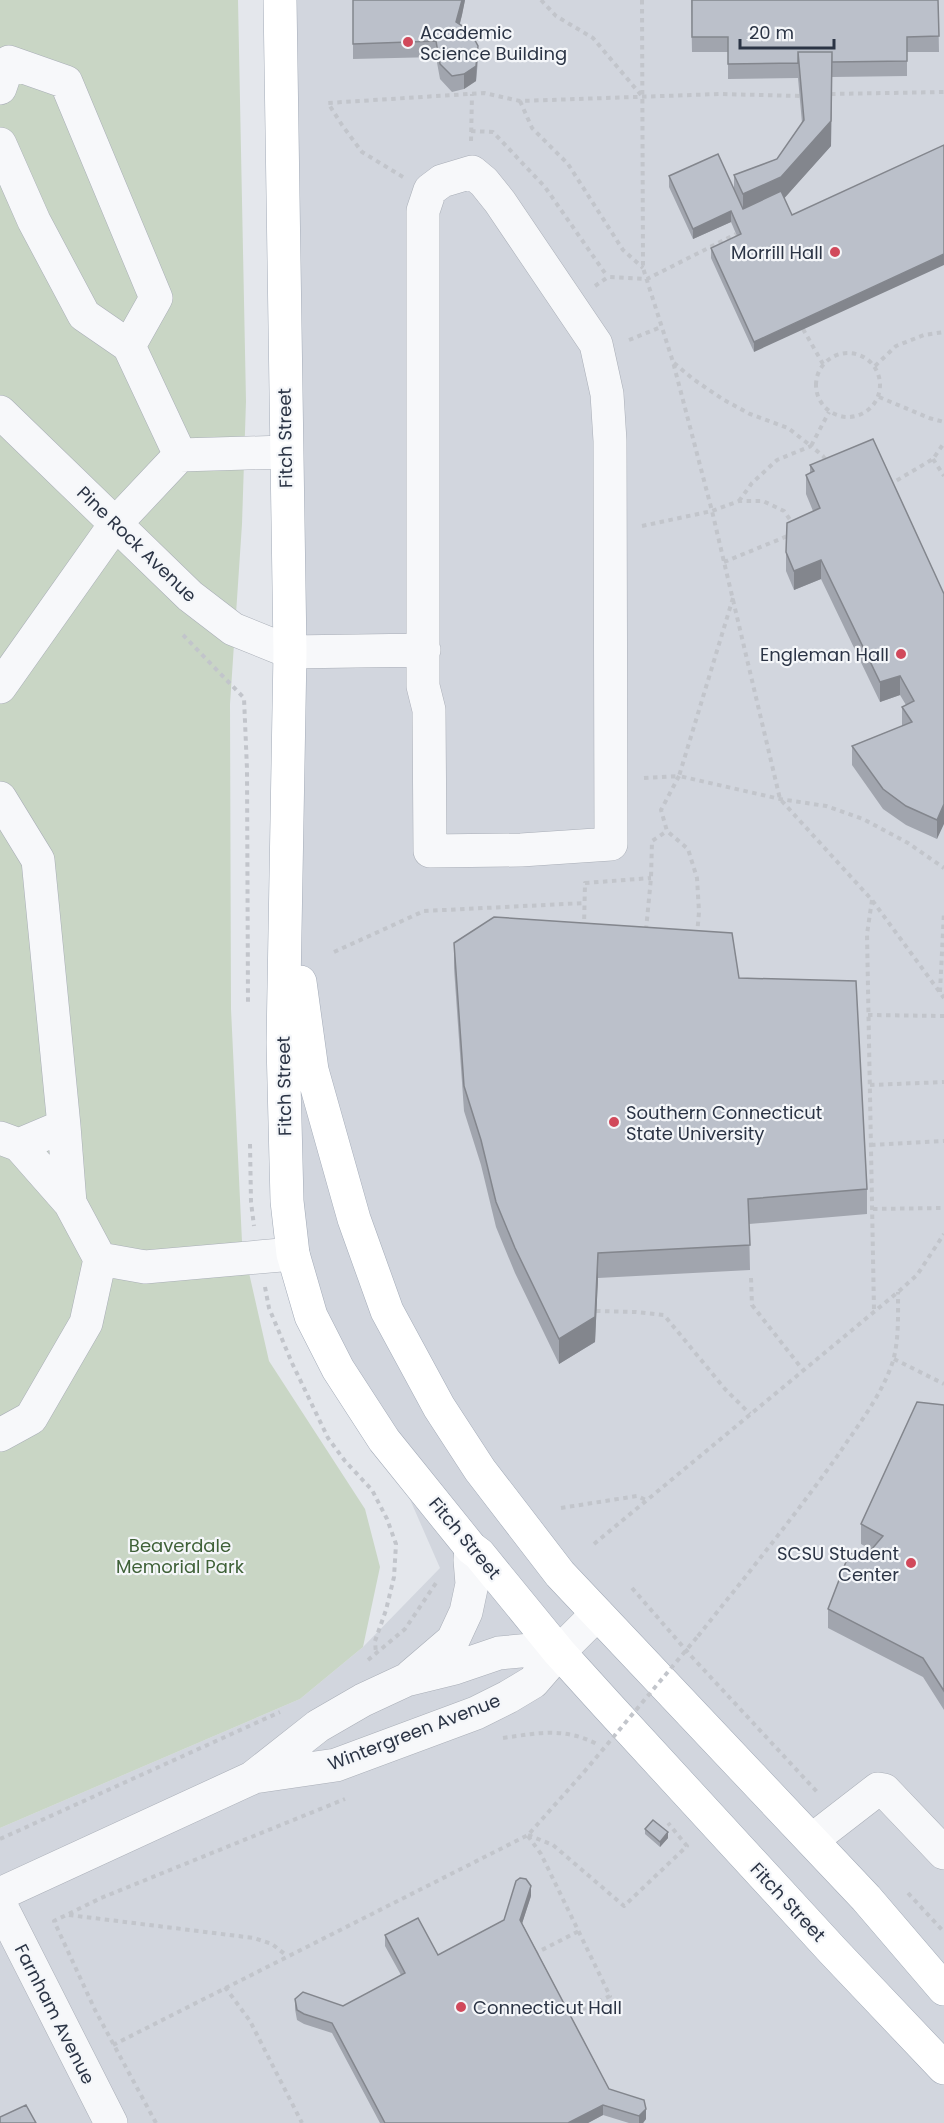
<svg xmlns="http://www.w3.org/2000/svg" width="944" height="2123" font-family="Poppins,sans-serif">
  <rect width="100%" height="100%" fill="#e4e7ec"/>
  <path fill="#d2d6de" d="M282 0H944V2123H0V1828L300 1699 363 1647 440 1568 384 1440 293 1254Z"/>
  <path fill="#c9d6c5" d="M0 0H238L246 401 242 524 230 704 231 1009 242 1242 269 1361 365 1509 380 1567 363 1647 300 1699 0 1828Z"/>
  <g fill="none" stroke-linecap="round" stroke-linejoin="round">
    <defs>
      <path id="minor" d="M0 88 9 62 66 82 156 298 129 346
        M0 144 34 221 84 315 129 346 180 455
        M472 172 484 182 500 202 596 344 607 394 610 441 611 844 521 850 430 851 429 710 423 686V211L430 190 442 181Z
        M0 412 190 596 233 629 290 652 424 650
        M0 687 116 523 180 455 285 452
        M0 798 38 860 64 1126 19 1145
        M64 1126 70 1203
        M0 1138 19 1145 70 1203 100 1259 86 1323 31 1418 0 1435
        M100 1259 145 1267 293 1254
        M411 1676 453 1640 466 1612 472 1584 470 1560 471 1548
        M254 1777 336 1765 476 1713 508 1697 533 1682 559 1652 597 1614
        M812 1840 878 1789 884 1790 944 1853
        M0 1894 252 1778 318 1726 363 1700 406 1680 455 1668 499 1653 531 1650 559 1652
        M0 1904 111 2123"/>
      <path id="major" d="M280 0 290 652 283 1043 287 1201 293 1254 311 1316 338 1369 384 1440 471 1548 479 1554 559 1652 607 1705 833 1951 944 2068
        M300 982 312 1070 354 1219 387 1311 439 1407 480 1470 560 1574 866 1898 944 1989"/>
    </defs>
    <use href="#minor" stroke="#a9aeb7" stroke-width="34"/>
    <use href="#major" stroke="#a3abb8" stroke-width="34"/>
    <path stroke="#c2c5cb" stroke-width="4" stroke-dasharray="4.5 4.5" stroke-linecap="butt" d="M541 0 556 16 593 38 641 95
      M642 0 643 268 673 362 712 511 780 799 872 900 944 998
      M831 94 944 92
      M520 101 532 128 568 164 623 250 643 268
      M471 131 493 132 545 187 607 276
      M471 141 472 94
      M403 177 362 152 342 125 328 103 484 93 520 101 720 94 800 96
      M595 286 608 277 647 279 736 234
      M803 329 823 364
      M629 340 661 327
      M816 385a32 32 0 1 1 64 0a32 32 0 1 1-64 0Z
      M674 363 693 379 724 400 750 414 788 428 811 446 829 412
      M875 366 896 346 924 335 944 332
      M879 397 929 418 944 422
      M933 459 944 476
      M889 485 933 459 944 443
      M739 501 752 483 777 460 811 446 823 456 827 462
      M642 526 712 511 739 501H763L784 511 793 524
      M724 562 790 535
      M733 598 679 776 780 799 826 806 863 819 908 843 944 868
      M183 635 244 698 247 769 248 1005
      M679 776 661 810 667 831 688 849 697 878 699 912 697 935
      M644 778 678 776
      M872 900 867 934 874 1311
      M584 928 585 883 651 878
      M646 930 651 878 652 841 667 831
      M334 952 424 911 585 903
      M940 992 944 912
      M868 1015 944 1016
      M870 1085 944 1082
      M250 1144 251 1202 254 1226
      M871 1145 944 1141
      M873 1209 944 1208
      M751 1278 752 1305 803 1370
      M265 1287 269 1308 292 1363 328 1438 345 1461 372 1490 387 1519 396 1544 394 1577 386 1610 375 1641 376 1654
      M596 1311 636 1312 664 1315 725 1389 750 1414
      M894 1359 944 1384
      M561 1508 637 1496 646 1500
      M594 1544 898 1292 917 1275 944 1234
      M632 1588 692 1657 819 1794
      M698 1636C746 1576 794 1517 838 1455 858 1425 882 1395 893 1361 899 1340 898 1314 898 1292
      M368 1660 405 1629 438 1580
      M503 1738C538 1733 563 1727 597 1744
      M528 1835 553 1845 624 1906 687 1846 668 1823
      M528 1836 541 1854 610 1996 566 2017
      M0 1839 280 1712
      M908 1893 944 1932
      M69 1915 254 1938 272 1944 287 1956
      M534 1954 579 1931
      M225 1987 250 2021 302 2123
      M113 2045 528 1835 584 1772
      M156 2123 95 2010 54 1921 101 1898 345 1799"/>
    <use href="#minor" stroke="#f7f8fa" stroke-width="33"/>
    <use href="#major" stroke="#fff" stroke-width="33"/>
    <path stroke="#c2c5cb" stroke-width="4" stroke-dasharray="4.5 4.5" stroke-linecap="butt" d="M584 1772 698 1636"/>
  </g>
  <path fill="#a1a5ae" d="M353 0H465L460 24 478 61 476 81 464 89 452 92 440 79 436 57 353 59Z
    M691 0H938L939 52H907V76L832 77 831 146 784 198 754 352 711 258V248L737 236 731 222 693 239 669 187V176L734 191V175L777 159 802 123 798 78 728 79V52H692Z
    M810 465 944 594 937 839 906 825 883 809 852 765V746L902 726V707L906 705 900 695 880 702 821 579 794 590 786 571V552L813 511 806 494V475L810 473Z
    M454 943 739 978 867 1189V1214L749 1224 750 1270 598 1278 595 1342 559 1364 515 1273 496 1227 481 1165 464 1111 454 968Z
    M944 1405V1710L923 1677 828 1628V1609L872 1550 861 1544V1524Z
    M645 1829 668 1838 660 1847 645 1834Z
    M531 1896 522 1923 609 2089 646 2119 643 2123H629L603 2115 588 2123H380L332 2033 304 2024 297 2020 295 2009V1999L343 2006 401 1975 385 1946V1935L438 1955 504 1920Z"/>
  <path fill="#83868d" d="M462 0H465L462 15 456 37V22Z
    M478 46 476 81 464 89V74Z
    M832 52 831 146 781 202 743 219V194L781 177Z
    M731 211V222L693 239V229Z
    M944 254V265L754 352V342Z
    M821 560V579L794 590V571Z
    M900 676V695L880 702V682Z
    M944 804V824L937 839V820Z
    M598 1253V1278L595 1342 559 1364V1339Z
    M668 1832V1838L660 1847V1842Z
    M531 1886V1896L520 1930V1920Z
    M603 2105V2115L588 2123H568Z
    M646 2109V2119L643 2123H639V2116Z"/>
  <path fill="#bbc0ca" stroke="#83868d" stroke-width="1.5" d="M353 0H462L456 22 470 31 478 46 476 66 464 74 452 76 440 64 436 41 353 44Z
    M692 0H938L939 36 907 37V61L832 62V52H798V63L728 64V37H692Z
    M798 52H832L831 121 781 177 743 194 734 175 777 159 804 120Z
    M944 145V254L754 342 711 248 741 234 731 211 693 229 669 176 718 154 743 209 781 191 792 215Z
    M873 439 944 594V804L937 820 906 806 883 789 852 746 912 722 902 707 914 701 900 676 880 682 821 560 794 571 786 552 787 523 820 508 806 475 814 471 810 465Z
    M494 917 732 933 739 978 856 981 867 1189 748 1199 750 1245 598 1253 595 1317 559 1339 515 1248 496 1202 481 1140 464 1086 454 943Z
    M917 1402 944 1405V1691L923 1658 828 1609 849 1554 871 1550 883 1536 861 1524Z
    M653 1820 668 1832 660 1842 645 1829Z
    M520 1878 526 1879 531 1886 520 1920 609 2089 644 2100 646 2109 639 2116 603 2105 568 2123H385L332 2023 304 2014 297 2010 295 1999 303 1992 343 2006 405 1973 385 1935 418 1918 438 1955 504 1920 516 1881Z
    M26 2105 36 2123H0V2117Z"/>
  <g fill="#d1495b" stroke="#f4f6f9" stroke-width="2">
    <circle cx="408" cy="42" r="6"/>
    <circle cx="835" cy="252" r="6"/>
    <circle cx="901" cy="654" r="6"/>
    <circle cx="614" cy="1122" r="6"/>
    <circle cx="911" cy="1563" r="6"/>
    <circle cx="461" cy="2007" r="6"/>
  </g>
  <g text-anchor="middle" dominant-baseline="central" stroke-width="4.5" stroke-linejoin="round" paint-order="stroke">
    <g font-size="18" fill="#2b3445" stroke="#f4f6f9" text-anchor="start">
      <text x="420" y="32">Academic<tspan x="420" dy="21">Science Building</tspan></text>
      <text x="823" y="252" text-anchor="end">Morrill Hall</text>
      <text x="889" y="654" text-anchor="end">Engleman Hall</text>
      <text x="626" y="1112">Southern Connecticut<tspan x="626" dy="21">State University</tspan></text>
      <text x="899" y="1553" text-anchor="end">SCSU Student<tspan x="899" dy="21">Center</tspan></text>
      <text x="473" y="2007">Connecticut Hall</text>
    </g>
    <g font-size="18" fill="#2b3445" stroke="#f4f6f9">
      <text transform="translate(285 438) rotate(-91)">Fitch Street</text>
      <text transform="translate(137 544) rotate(44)">Pine Rock Avenue</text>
      <text transform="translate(284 1086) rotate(-91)">Fitch Street</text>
      <text transform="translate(465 1538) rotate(50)">Fitch Street</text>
      <text transform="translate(414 1732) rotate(-21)">Wintergreen Avenue</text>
      <text transform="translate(788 1902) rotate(47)">Fitch Street</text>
      <text transform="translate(55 2014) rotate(63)">Farnham Avenue</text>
    </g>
    <g font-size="18" fill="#3f6138" stroke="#f4f6f9">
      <text x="180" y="1545">Beaverdale<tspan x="180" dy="21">Memorial Park</tspan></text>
    </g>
  </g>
  <path d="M740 39v9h94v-9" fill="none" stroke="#2b3445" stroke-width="3"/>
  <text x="749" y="39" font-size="18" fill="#2b3445" stroke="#f4f6f9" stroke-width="4.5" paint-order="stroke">20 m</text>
</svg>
